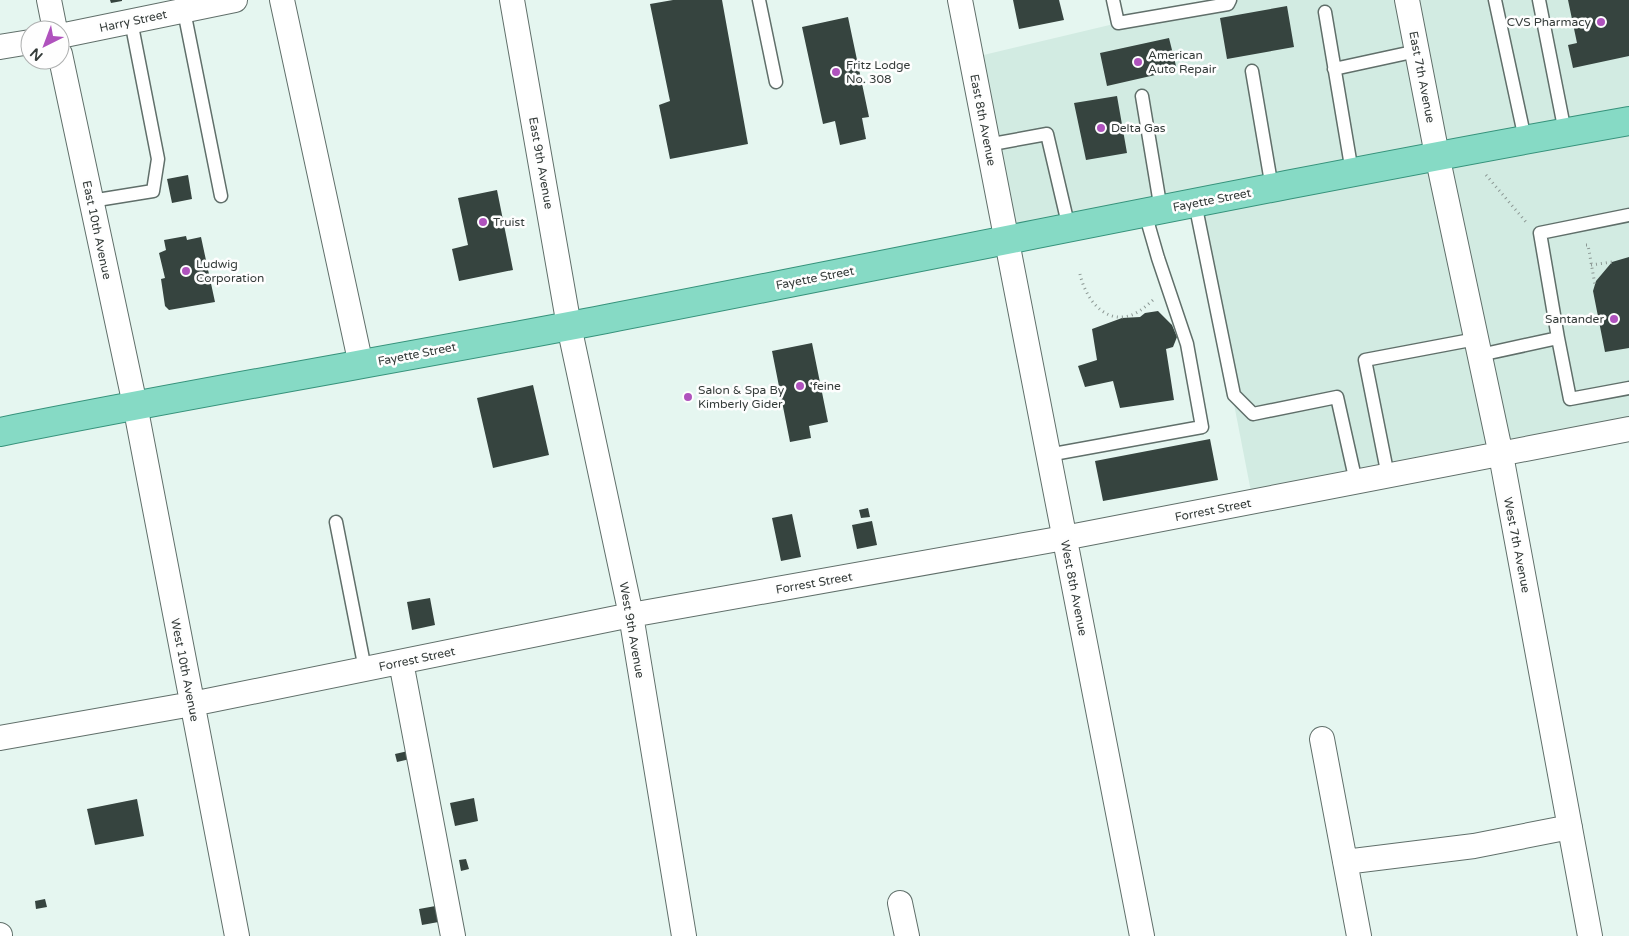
<svg xmlns="http://www.w3.org/2000/svg" width="1629" height="936" font-family="'Varela Round',sans-serif">
  <rect width="100%" height="100%" fill="#e5f6f0"/>
  <path fill="#d2ebe2" d="M1238 0H1629V429L1253 502 1195 203 1006 241 971 58 1118 23 1228 4Z"/>
  <path fill="#36443f" d="M110 0H122V1L111 3Z
    M673 0H722L748 144 670 159 659 105 670 101 650 4Z
    M1013 0H1059L1064 20 1019 29Z
    M1568 0H1629V56L1573 68 1568 45 1577 43Z
    M1287 6 1294 47 1227 59 1220 18Z
    M848 17 869 117 862 118 866 139 840 145 835 121 823 124 802 27Z
    M1169 38 1177 70 1107 86 1100 53Z
    M1117 96 1127 153 1086 160 1074 103Z
    M188 175 192 199 172 203 167 179Z
    M497 190 513 270 459 281 452 249 468 245 458 198Z
    M186 236 187 240 201 237 215 302 169 310 165 306 161 279 165 278 159 253 166 250 164 240Z
    M1629 257V348L1605 352 1593 291 1596 281 1612 262Z
    M1158 311 1172 325 1177 337 1173 347 1166 349 1174 400 1120 408 1113 381 1085 387 1078 366 1097 360 1092 329 1122 318 1140 317 1145 313Z
    M812 343 828 422 809 426 811 438 790 442 772 351Z
    M533 385 549 455 493 468 477 398Z
    M1210 439 1218 480 1103 501 1095 461Z
    M868 508 870 517 861 518 859 510Z
    M792 514 801 557 781 561 772 518Z
    M872 521 877 545 857 549 852 525Z
    M430 598 435 625 412 630 407 602Z
    M408 751 410 759 397 762 395 754Z
    M474 798 478 821 455 826 450 803Z
    M137 799 144 836 95 845 87 809Z
    M466 859 469 869 461 871 459 860Z
    M45 899 47 907 36 909 35 901Z
    M441 905 444 921 422 925 419 909Z"/>
  <g fill="none" stroke-linecap="round" stroke-linejoin="round">
    <defs>
      <path id="lane" d="M759 0 776 82
        M1113 0 1118 23 1228 4 1230 0
        M1495 0 1525 139
        M1539 0 1565 132
        M184 11 221 196
        M1325 12 1352 172
        M1334 69 1417 51
        M1252 71 1272 188
        M1142 96 1161 210
        M987 145 1047 134 1069 228
        M91 201 153 191 158 159 131 21
        M1195 203 1234 395 1253 414 1337 397 1356 482
        M1558 338 1540 233 1629 215
        M1480 355 1558 338 1570 399 1629 388
        M1048 455 1202 427 1187 344 1158 258 1145 213
        M1388 476 1365 360 1476 339
        M336 522 365 669"/>
      <path id="street" d="M49 0 55 30
        M282 0 361 365
        M512 0 569 326 631 615 684 936
        M960 0 1142 936
        M1407 0 1437 155 1501 455 1590 936
        M60 36 235 0
        M0 47 30 42
        M60 54 135 405 237 936
        M401 662 453 936
        M0 738 192 704 631 615 1064 538 1629 429
        M1322 739 1359 936
        M1345 862 1474 846 1570 827
        M900 903 907 936
        M0 935V936"/>
      <path id="primary" d="M0 432C202 391 404 358 606 319 947 253 1287 182 1629 121"/>
    </defs>
    <use href="#lane" stroke="#606f6a" stroke-width="15"/>
    <use href="#street" stroke="#606f6a" stroke-width="26"/>
    <use href="#primary" stroke="#36927b" stroke-width="30"/>
    <path stroke="#8c9894" stroke-width="3" stroke-dasharray="1 4" stroke-linecap="butt" d="M1486 175 1526 222
      M1586 245H1588L1595 285
      M1591 265 1612 262
      M1080 274C1084 293 1099 319 1123 317 1135 316 1144 308 1153 300"/>
    <use href="#lane" stroke="#fff" stroke-width="12"/>
    <use href="#street" stroke="#fff" stroke-width="24"/>
    <use href="#primary" stroke="#86dac5" stroke-width="28"/>
  </g>
  <g fill="#af52bd" stroke="#fefefe" stroke-width="2">
    <circle cx="1601" cy="22" r="5"/>
    <circle cx="1138" cy="62" r="5"/>
    <circle cx="836" cy="72" r="5"/>
    <circle cx="1101" cy="128" r="5"/>
    <circle cx="483" cy="222" r="5"/>
    <circle cx="186" cy="271" r="5"/>
    <circle cx="1614" cy="319" r="5"/>
    <circle cx="800" cy="386" r="5"/>
    <circle cx="688" cy="397" r="5"/>
  </g>
  <g text-anchor="middle" dominant-baseline="central" stroke-width="5" stroke-linejoin="round" paint-order="stroke">
    <g font-size="12" fill="#353c3a" stroke="#fefefe">
      <text transform="translate(133 21) rotate(-12)">Harry Street</text>
      <text transform="translate(1422 77) rotate(79)">East 7th Avenue</text>
      <text transform="translate(983 120) rotate(79)">East 8th Avenue</text>
      <text transform="translate(541 163) rotate(80)">East 9th Avenue</text>
      <text transform="translate(1212 200) rotate(-11)">Fayette Street</text>
      <text transform="translate(97 230) rotate(78)">East 10th Avenue</text>
      <text transform="translate(815 278) rotate(-11)">Fayette Street</text>
      <text transform="translate(417 354) rotate(-11)">Fayette Street</text>
      <text transform="translate(1213 510) rotate(-11)">Forrest Street</text>
      <text transform="translate(1517 545) rotate(79)">West 7th Avenue</text>
      <text transform="translate(814 583) rotate(-10)">Forrest Street</text>
      <text transform="translate(1074 588) rotate(79)">West 8th Avenue</text>
      <text transform="translate(632 630) rotate(80)">West 9th Avenue</text>
      <text transform="translate(417 659) rotate(-12)">Forrest Street</text>
      <text transform="translate(185 670) rotate(79)">West 10th Avenue</text>
    </g>
    <g font-size="12" fill="#353c3a" stroke="#fefefe" text-anchor="start">
      <text x="1591" y="22" text-anchor="end">CVS Pharmacy</text>
      <text x="1148" y="55">American<tspan x="1148" dy="14">Auto Repair</tspan></text>
      <text x="846" y="65">Fritz Lodge<tspan x="846" dy="14">No. 308</tspan></text>
      <text x="1111" y="128">Delta Gas</text>
      <text x="493" y="222">Truist</text>
      <text x="196" y="264">Ludwig<tspan x="196" dy="14">Corporation</tspan></text>
      <text x="1604" y="319" text-anchor="end">Santander</text>
      <text x="810" y="386">'feine</text>
      <text x="698" y="390">Salon &amp; Spa By<tspan x="698" dy="14">Kimberly Gider</tspan></text>
    </g>
  </g>
  <g transform="translate(45 45) rotate(222)"><circle r="24" fill="#fefefe" stroke="#aeb0b0"/>
  <path d="M0-4L9 19L0 12L-9 19Z" fill="#af52bd"/>
  <text y="-8" font-size="14" font-weight="bold" text-anchor="middle" fill="#353c3a">N</text>
  </g>
</svg>
